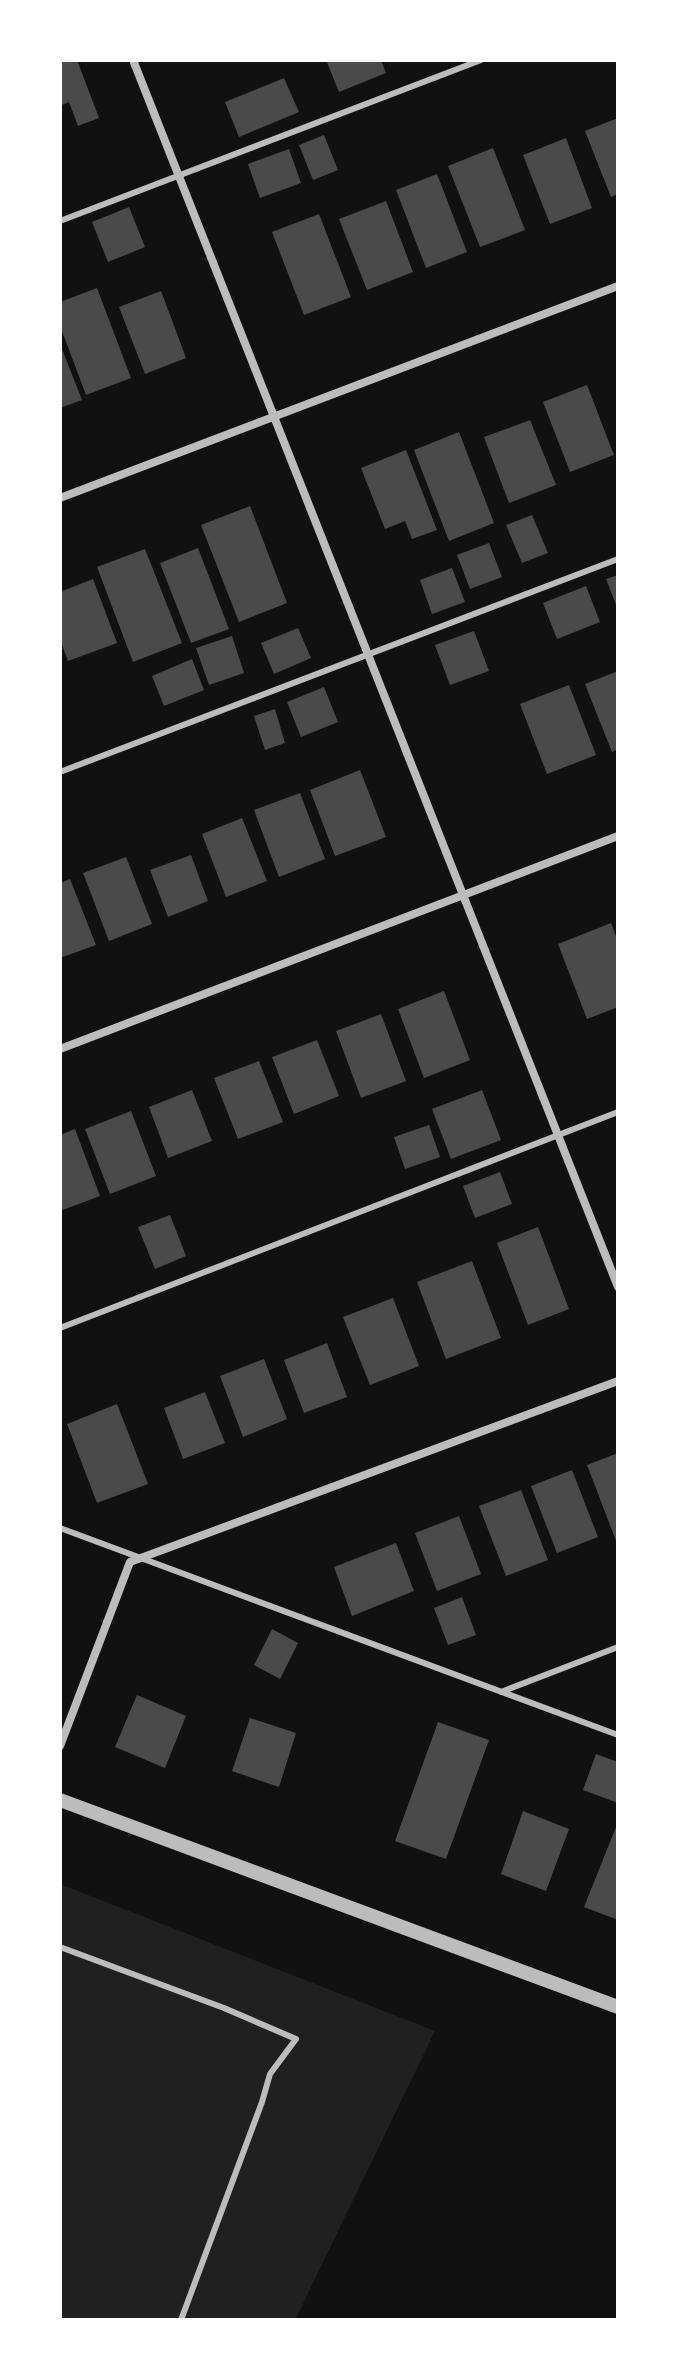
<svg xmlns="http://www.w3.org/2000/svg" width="678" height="2380" font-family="'Nunito Sans',sans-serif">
  <rect width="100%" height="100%" fill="#111"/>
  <path fill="#202020" d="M60 1884 435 2031 295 2320H60Z"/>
  <path fill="#4a4a4a" d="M60 60H77L99 118 78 126 69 102 60 106Z
    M326 60H381L386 73 339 92Z
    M284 78 299 112 239 137 225 102Z
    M618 118V194L611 197 585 131Z
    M324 135 338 170 313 180 299 145Z
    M566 138 592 208 550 224 523 155Z
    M493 148 525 230 480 247 448 166Z
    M289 149 301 183 260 198 248 164Z
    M437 174 467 252 426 268 396 190Z
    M386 201 413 272 367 290 339 219Z
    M129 207 145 247 108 262 92 222Z
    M319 214 351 297 304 315 272 232Z
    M97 288 131 378 86 395 60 326V302Z
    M161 291 186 358 145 374 119 307Z
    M60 344 82 400 60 408Z
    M587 385 614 455 570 472 543 402Z
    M530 420 556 485 509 503 484 437Z
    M459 432 494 523 449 541 414 450Z
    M406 450 437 530 412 539 405 521 385 529 361 468Z
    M250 506 287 603 239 622 201 525Z
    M532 515 548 553 522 563 506 525Z
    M489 543 502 577 470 589 457 555Z
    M198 548 229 629 191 643 160 563Z
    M145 549 182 643 133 662 97 567Z
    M452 568 465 602 432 614 420 580Z
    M618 575V610L606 579Z
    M93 579 117 643 68 661 60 640V592Z
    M586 586 600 622 557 639 543 603Z
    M298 628 311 658 274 674 261 643Z
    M474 631 489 671 450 685 435 645Z
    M232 636 244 673 209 685 196 648Z
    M192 659 204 690 164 706 152 676Z
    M618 671V749L612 752 585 684Z
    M569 685 596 755 547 774 520 704Z
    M324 687 338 722 301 737 287 702Z
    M275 709 285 743 265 750 254 716Z
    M360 770 386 837 335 856 310 790Z
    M300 793 325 859 279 877 254 810Z
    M242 818 267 881 226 897 202 834Z
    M191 855 208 901 168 917 150 870Z
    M126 857 152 924 109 941 83 873Z
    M70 879 96 945 60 958V883Z
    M611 923 618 942V1007L587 1019 558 944Z
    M444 991 470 1060 424 1078 398 1009Z
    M381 1014 406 1081 361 1098 336 1031Z
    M317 1040 339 1096 294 1114 272 1057Z
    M259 1061 283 1122 238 1139 214 1078Z
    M192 1090 212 1141 168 1158 149 1107Z
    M482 1090 501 1140 451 1159 432 1109Z
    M131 1111 156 1176 110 1194 85 1129Z
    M429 1125 440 1157 405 1169 394 1137Z
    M75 1129 100 1196 60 1211V1135Z
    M500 1172 512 1204 475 1218 463 1186Z
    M170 1215 186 1256 155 1269 138 1227Z
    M538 1227 569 1309 528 1325 497 1243Z
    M472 1261 501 1338 446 1359 417 1282Z
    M393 1298 419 1366 370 1385 343 1317Z
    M327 1343 347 1397 304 1413 284 1360Z
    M264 1359 287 1419 243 1437 220 1376Z
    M205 1392 225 1443 183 1459 164 1408Z
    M117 1404 148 1484 97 1503 67 1424Z
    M618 1453V1546L587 1465Z
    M572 1470 598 1537 557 1553 531 1486Z
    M521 1490 548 1560 506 1576 479 1506Z
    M459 1516 481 1574 437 1591 415 1533Z
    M396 1543 414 1591 352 1616 334 1567Z
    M462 1597 476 1635 448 1645 434 1608Z
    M272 1629 298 1643 280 1679 254 1665Z
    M137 1695 186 1716 165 1768 115 1747Z
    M250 1718 296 1733 279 1787 232 1771Z
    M438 1722 489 1740 446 1859 395 1841Z
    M596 1754 618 1762V1803L583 1790Z
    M523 1811 569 1829 546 1891 501 1874Z
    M618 1822V1920L584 1907Z"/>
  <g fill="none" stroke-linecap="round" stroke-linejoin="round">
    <path stroke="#bcbcbc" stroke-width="6" d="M60 221 481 60
      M60 772 618 559
      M60 1328 618 1112
      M60 1528 618 1735
      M501 1692 618 1647
      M60 1947 224 2008 296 2039 270 2074 262 2102 181 2320"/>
    <path stroke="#bcbcbc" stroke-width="8" d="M133 60 618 1287
      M60 498 618 286
      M60 1049 618 836
      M60 1746 130 1562 618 1381"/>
    <path stroke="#bcbcbc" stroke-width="14" d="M60 1800 618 2007"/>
  </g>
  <rect width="678" height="2380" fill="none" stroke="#ffffff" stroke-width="124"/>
</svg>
